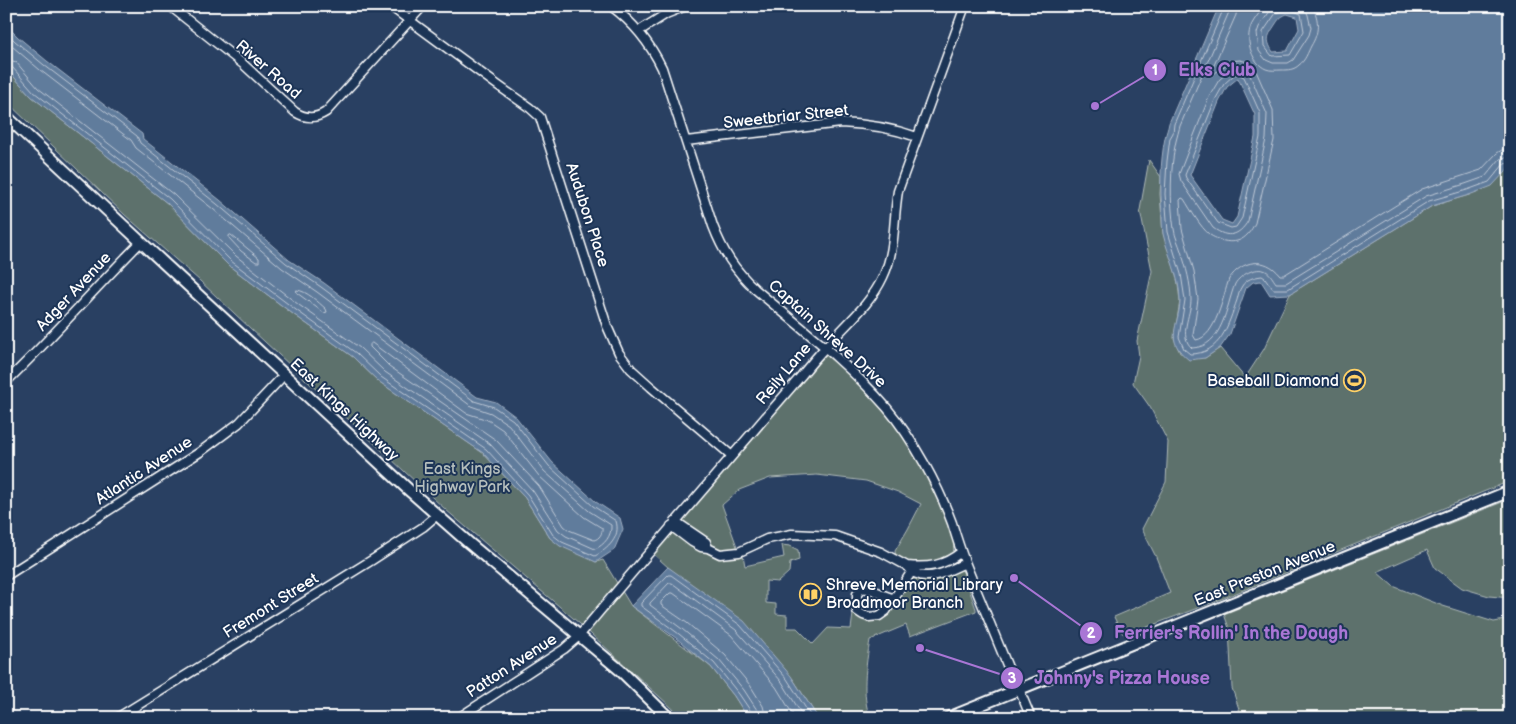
<svg xmlns="http://www.w3.org/2000/svg" width="1516" height="724" font-family="'Balsamiq Sans',sans-serif">
  <rect width="100%" height="100%" fill="#294062"/>
  <filter id="ink" filterUnits="userSpaceOnUse"><feTurbulence type="fractalNoise" baseFrequency=".02" numOctaves="2"/><feDisplacementMap in="SourceGraphic" scale="10" xChannelSelector="R" yChannelSelector="G"/><feConvolveMatrix kernelMatrix="1 2 1 2 8 2 1 2 1" color-interpolation-filters="sRGB"/></filter>
  <g filter="url(#ink)">
    <path fill="#5d716c" stroke="#aeb8b6" d="M6 68 31 96 167 203 228 265 293 314 353 357 378 381 483 453 525 498 550 538 596 562 603 560 631 606 711 667 734 696 748 718H683L580 624 446 510 251 329 200 281 125 215 6 101Z
      M1149 160 1161 177 1160 194 1163 233 1177 277 1180 301 1174 338 1180 353 1205 358 1220 348 1245 378 1264 349 1290 294 1432 206 1469 195 1506 171 1510 163V481L1219 600 1126 635 1121 632 1114 617 1170 593 1156 557 1142 529 1166 482 1168 442 1150 407 1133 383 1139 356 1137 341 1152 271 1140 210Z
      M825 348 888 409 927 468 952 522 954 554 924 568 896 560 895 551 908 529 921 504 898 492 866 481 817 475 770 478 739 490 722 505 739 552 743 555 745 566 784 557 782 545 790 546 798 550 799 560 790 563 789 572 778 582 766 581V603L776 604V614L787 615V628H797L813 644 828 628 851 629 853 614 857 611 879 616 912 571 926 576 958 566 963 572 976 609V611L910 636 906 625 870 640C866 665 861 694 870 718H818L793 679 650 551 671 526 708 547 675 521Z
      M1510 499V598L1489 596 1462 588 1435 568 1427 550 1377 572 1393 586 1443 606 1494 622 1510 619V718H1242L1232 688 1229 628 1224 614Z"/>
    <path fill="#607b9c" stroke="#a0b0c4" fill-rule="evenodd" d="M1219 6H1510V163L1506 171 1492 186 1469 195 1432 206 1290 294 1270 295 1261 281 1253 282 1246 288 1230 334 1220 348 1205 358 1189 360C1163 339 1179 327 1180 301 1180 277 1168 256 1163 234 1162 227 1162 221 1162 214 1160 189 1160 163 1165 138 1166 133 1168 129 1169 123ZM1287 14 1297 17 1299 29 1287 51 1273 52C1265 39 1268 36 1275 25 1279 19 1280 17 1287 14ZM1238 78 1255 115V137L1237 217 1232 224 1222 220 1190 175 1219 102 1227 87Z
      M6 25 18 37 47 61 142 134 143 139 220 200 289 260 324 283 477 397 496 402 516 417 552 462 596 502 620 518 623 529 614 550 596 562 560 546 550 538 525 498 483 453 378 381 353 357 293 314 228 265 167 203 31 96 6 68Z
      M668 567 744 621 791 676 818 718H748L734 696 711 667 676 638 631 606Z"/>
    <g fill="none" stroke-linecap="round" stroke-linejoin="round">
      <path stroke="#bfcad7" stroke-width="1" d="M1223 6V10L1174 124 1173 133 1170 138 1167 161 1165 194 1168 232 1181 274 1185 300 1179 337 1184 349 1190 354C1221 354 1228 325 1237 300 1238 296 1239 290 1242 286 1246 279 1254 277 1262 276L1265 278 1273 289H1288L1429 201 1467 190 1489 182 1504 164 1510 163
        M1230 6 1229 12 1180 126C1179 131 1177 136 1176 141 1170 167 1170 203 1174 229 1175 237 1179 244 1181 251 1186 267 1191 284 1191 300 1191 315 1178 336 1192 348 1223 347 1226 306 1235 284 1240 275 1256 266 1266 271 1270 273 1273 279 1276 283H1286L1426 196 1465 184 1485 177 1500 159 1510 156
        M1237 6 1236 15 1211 72 1215 73 1231 61 1240 60 1248 62 1256 71 1273 110 1274 140 1255 223C1247 239 1238 245 1220 240 1216 238 1213 237 1210 235 1200 227 1191 210 1184 199L1182 198 1180 200 1182 229 1194 271 1198 299 1193 335 1196 340C1216 337 1223 296 1229 279 1242 260 1265 256 1280 275H1284L1422 189 1481 170 1497 153 1502 150 1510 149
        M1264 6C1260 13 1252 21 1250 29 1246 42 1252 63 1266 69 1271 71 1276 70 1281 70 1288 70 1294 70 1299 65 1305 61 1308 52 1311 46 1319 33 1320 20 1312 6
        M1276 6 1270 11 1259 27 1257 33 1259 51 1266 60 1273 63H1288L1293 60 1309 35 1311 28 1308 15 1306 10 1301 6
        M1289 9 1301 14 1304 31 1290 55 1272 56 1264 46 1263 32 1276 13Z
        M6 32 15 41 44 65 137 136 140 143 217 204 286 263 321 287 474 401 494 407 513 420 549 466 593 506 616 521C621 537 608 549 595 556L562 542 553 535 528 495 486 449 381 377 356 353 296 310 231 261 170 199 34 92 12 67 6 65
        M6 41 40 70 131 140 136 148 213 209 282 268 317 292 471 406 491 413 509 425 544 471 589 511 611 525C612 536 604 545 595 549L566 536 558 530 533 491 490 444 385 372 360 348 299 305 236 256 174 195 38 88 16 62 6 59
        M1236 68H1243L1249 73 1267 114 1266 139 1248 221C1239 236 1228 239 1213 228L1181 181 1179 174 1209 97 1219 80 1230 70Z
        M1238 74 1244 77 1260 113V137L1242 218 1236 227 1231 228 1218 223 1186 178 1185 175 1215 100 1224 84 1234 75Z
        M231 235 259 258V262H256L241 251 229 238V236Z
        M297 290C307 291 318 302 326 309L327 312 324 313 297 293Z
        M372 343 466 413 488 420 503 430 539 476 584 517 602 528C603 533 599 539 594 540L569 530 564 526 539 486 496 440 389 366 370 347V345Z
        M752 718V713L739 694 714 663 679 634 641 606V603L668 575H671L740 625 787 679 812 718
        M759 718 757 710 744 690 719 660 682 629 650 605V603L669 583H672L736 630 782 682 804 718
        M766 718 763 706 750 685 725 655 687 623 661 605V602L670 593H673L731 635 776 687 795 718"/>
      <defs>
        <path id="street" d="M170 6 243 64 295 112C306 119 315 119 326 112L423 6
          M390 6 496 84 530 108 540 117 607 326 619 353 631 369 651 387 732 456
          M611 6C634 23 650 43 662 68L713 226C723 252 734 269 755 289 800 327 848 363 887 408 913 439 938 485 952 523 956 536 960 549 965 562 980 600 996 637 1011 675L1019 689 1031 718
          M639 31 666 14 686 6
          M686 141 841 123C868 124 892 128 917 137
          M6 382C53 337 95 288 141 242
          M675 521 706 542 708 548
          M671 526 692 542 701 547 708 548 720 554 739 552 767 539 792 534 835 536 881 552 907 566
          M961 552C944 566 928 568 907 566 910 569 913 573 917 574 931 581 952 569 965 563
          M6 576 200 452 239 423 284 375
          M893 598C880 596 875 587 861 589L857 594V611L863 615 869 617 879 616 886 611 912 571
          M117 718 372 560 423 527 437 515
          M458 718 564 649 579 636C652 548 727 462 801 376 809 366 817 356 826 347 846 324 870 305 883 277 896 250 893 220 898 191L965 6"/>
        <path id="secondary" d="M6 116 141 242 411 492 470 544 620 670 669 718
          M948 718 1510 491"/>
      </defs>
      <use href="#street" stroke="#fff" stroke-width="11"/>
      <use href="#secondary" stroke="#fff" stroke-width="14"/>
      <use href="#street" stroke="#1d3557" stroke-width="8"/>
      <use href="#secondary" stroke="#1d3557" stroke-width="10"/>
    </g>
  </g>
  <defs>
    <symbol id="stadium-ring" viewBox="-11 -11 22 22"><circle r="9.5" fill="#1d3557" stroke="#ffd166" stroke-width="1.5"/><path d="M0-5a6.5 5 0 1 0 0 10a6.5 5 0 1 0 0-10ZM-3.5-1.8h7v3.6h-7Z" fill="#ffd166"/></symbol>
    <symbol id="library-ring" viewBox="-11 -11 22 22"><circle r="9.5" fill="#1d3557" stroke="#ffd166" stroke-width="1.5"/><path d="M-6-4Q-3-5.5-.7-3.5V5Q-3 3-6 4ZM6-4Q3-5.5 .7-3.5V5Q3 3 6 4Z" fill="#ffd166"/></symbol>
  </defs>
  <g fill-rule="evenodd">
    <use href="#stadium-ring" x="1342" y="368" width="25" height="25"/>
    <use href="#library-ring" x="798" y="582" width="25" height="25"/>
  </g>
  <g text-anchor="middle" dominant-baseline="central" stroke-width="4" stroke-linejoin="round" paint-order="stroke">
    <g font-size="16" fill="#fff" stroke="#1d3557">
      <text transform="translate(268 70) rotate(41)">River Road</text>
      <text transform="translate(786 117) rotate(-6)">Sweetbriar Street</text>
      <text transform="translate(587 215) rotate(72)">Audubon Place</text>
      <text transform="translate(74 292) rotate(-47)">Adger Avenue</text>
      <text transform="translate(827 334) rotate(42)">Captain Shreve Drive</text>
      <text transform="translate(784 374) rotate(-50)">Reily Lane</text>
      <text transform="translate(344 410) rotate(43)">East Kings Highway</text>
      <text transform="translate(144 471) rotate(-33)">Atlantic Avenue</text>
      <text transform="translate(1265 574) rotate(-22)">East Preston Avenue</text>
      <text transform="translate(271 606) rotate(-32)">Fremont Street</text>
      <text transform="translate(512 666) rotate(-33)">Patton Avenue</text>
    </g>
    <g font-size="16" fill="#fff" stroke="#1d3557" text-anchor="end">
      <text x="1339" y="381">Baseball Diamond</text>
      <text x="826" y="585" text-anchor="start">Shreve Memorial Library<tspan x="826" dy="18">Broadmoor Branch</tspan></text>
    </g>
    <g font-size="16" fill="#b6bfbd" stroke="#1d3557">
      <text x="462" y="469">East Kings<tspan x="462" dy="18">Highway Park</tspan></text>
    </g>
  </g>
  <path fill="none" stroke="#a976d5" stroke-width="2" d="M1095 106L1155 70M1014 578L1091 633M920 648L1012 678"/>
  <g fill="#a976d5" stroke="#1d3557" stroke-width="2">
    <circle cx="1095" cy="106" r="5"/>
    <circle cx="1014" cy="578" r="5"/>
    <circle cx="920" cy="648" r="5"/>
    <circle cx="1155" cy="70" r="12"/>
    <circle cx="1091" cy="633" r="12"/>
    <circle cx="1012" cy="678" r="12"/>
  </g>
  <g font-size="15" text-anchor="middle" font-weight="bold" fill="#fff">
    <text x="1155" y="75">1</text>
    <text x="1091" y="638">2</text>
    <text x="1012" y="683">3</text>
  </g>
  <g font-size="18" text-anchor="middle" font-weight="bold" fill="#a976d5" stroke="#1d3557" stroke-width="4" stroke-linejoin="round" paint-order="stroke">
    <text x="1217" y="76">Elks Club</text>
    <text x="1231" y="639">Ferrier's Rollin' In the Dough</text>
    <text x="1122" y="684">Johnny's Pizza House</text>
  </g>
  <rect width="1516" height="724" fill="none" stroke="#1d3557" stroke-width="25"/>
  <rect x="12" y="12" width="1491" height="699" fill="none" stroke="#fff" stroke-width="2" filter="url(#ink)"/>
</svg>
